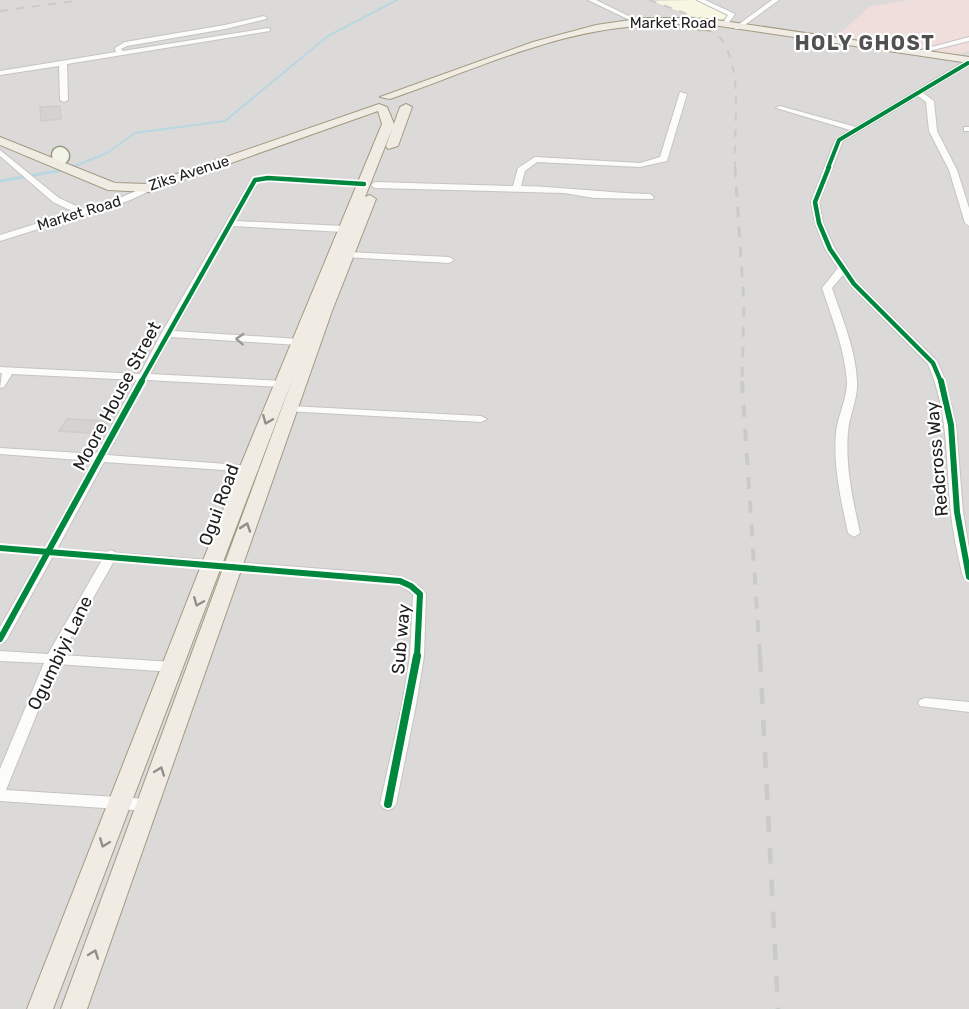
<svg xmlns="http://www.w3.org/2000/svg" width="969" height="1009" font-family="Rubik,sans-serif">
  <rect width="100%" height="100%" fill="#ecebe6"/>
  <path fill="#dbdad8" d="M0 0H969V1009H0Z"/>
  <path fill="#efdedb" d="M909 0H969V51L953 55 836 37 869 7Z"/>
  <path fill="#f6f6e1" d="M695 0 731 14 719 21 699 19 652 1Z"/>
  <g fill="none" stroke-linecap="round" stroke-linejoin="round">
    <path stroke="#b8d7e1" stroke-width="2" d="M70 168 107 153 135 133 225 121 328 36 397 0"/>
    <path stroke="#b8d7e1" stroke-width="3" d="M70 168 74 167
      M0 181 63 170"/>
  </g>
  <path fill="#d4d3cf" stroke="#d0ccc7" stroke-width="1.5" d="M60 106 61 119 41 121 40 107Z
    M67 419 109 421 102 434 59 431Z"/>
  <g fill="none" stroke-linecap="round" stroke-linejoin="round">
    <defs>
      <path id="street" d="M588 0H596L639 21 634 22Z
        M697 0H705L735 14 728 24H724L723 23 728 15Z
        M772 0H779L739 29H735V27Z
        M264 16 267 18 266 19 225 29 127 46 121 49 123 51 268 28 270 29V31L67 64 68 100 64 102 60 100 59 66 0 75V71L116 52 115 48 125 42 225 25Z
        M969 37V41L917 54 913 52Z
        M965 61H969V65L923 93 934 101 937 131 957 170 969 208V226L965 223 949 170 929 131 926 102 918 96 843 141 819 202 823 223 835 249 857 282 937 361 945 379 956 425 963 512 969 549V581L963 577C957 553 952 529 950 504 946 456 948 410 928 364L851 286 843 275 832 288C842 318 856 350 857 382 858 399 849 415 848 432 845 466 853 500 860 533L854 537 848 533C841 500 833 466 836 432 838 415 847 399 847 382 845 350 832 318 822 288L838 268 825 249 815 223 811 202 835 140 850 130 776 108 780 106 856 127Z
        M680 92 687 94 667 161 640 167 537 162 525 171 521 186C564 187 607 193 650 194L654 197 653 199 594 198 564 193 375 188 371 185 375 182 513 186 518 168 535 157 640 163 660 157Z
        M964 127H969V131H964Z
        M0 150 59 198 83 209 122 197 145 187 148 179 155 181 152 190 128 201 0 241V235L74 212 53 202 0 156Z
        M268 175 364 181 368 184 364 187 268 181 258 182 235 221 344 226 348 229 344 232 232 226 174 331 299 339 304 342 299 345 170 337 150 374 282 381 287 384 282 387 147 380 107 455 253 466 259 469 253 472 104 462 57 549 106 552 111 550 117 553 375 573C394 575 414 577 426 594L424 656 416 705 396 804 393 808 388 810 383 808 380 804 402 705 410 656 413 595C403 584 390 583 375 581L114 561 61 655 173 662 178 664 180 667 178 670 173 672 57 664 6 790 148 799 153 801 156 805 153 809 148 811 0 801V769L44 663 0 661V651L48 654 102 560 53 556 7 639 5 642 0 643V627L41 555 0 552V544L45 548 93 461 0 454V448L96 454 137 380 12 374 4 387 0 388 2 373H0V367L140 374 161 334 251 180Z
        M348 252 449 257 454 260 449 263 345 257V253Z
        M290 406 481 416 487 419 481 422 286 411 285 409 286 407Z
        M925 698 969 702V712L920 706 918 703 920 700Z"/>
      <path id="secondary" d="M60 155 61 156"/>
      <path id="primary" d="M644 18H695L700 21 695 24C662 24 631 25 599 31 529 43 457 76 390 99L380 97 533 42 596 25Z
        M710 19 969 57V63L706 24 705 22Z
        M379 104 387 107 394 124 365 197 370 195 376 199 332 311 87 1009H61L294 375 53 1009H27L239 469 382 124 378 111 149 192 108 190 0 145V137L115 183 148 184Z
        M406 104 412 107 398 146 388 149 386 146 400 107Z"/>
    </defs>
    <use href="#street" stroke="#c5c4c2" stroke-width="2"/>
    <use href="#secondary" stroke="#93977d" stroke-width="19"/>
    <use href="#primary" stroke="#a39a82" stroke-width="2"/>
    <use href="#street" fill="#fcfcfb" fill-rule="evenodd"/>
    <use href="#secondary" stroke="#f3f4e9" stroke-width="16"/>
    <use href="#primary" fill="#f1ece3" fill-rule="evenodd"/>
    <path stroke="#cacac9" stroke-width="2" stroke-dasharray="8 8" stroke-linecap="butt" d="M649 0C672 9 703 16 719 36 745 67 733 131 735 168
      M0 11 81 0"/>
    <path stroke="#cacac9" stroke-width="3" stroke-dasharray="10 10" stroke-linecap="butt" d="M735 167 744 304 742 382"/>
    <path stroke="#cacac9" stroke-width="4" stroke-dasharray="12 12" stroke-linecap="butt" d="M742 381 760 657"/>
    <path stroke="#cacac9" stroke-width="4.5" stroke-dasharray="16 16" stroke-linecap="butt" d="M760 656 778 1009"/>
    <defs>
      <path id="primary-bridge" d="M698 24 712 25"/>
    </defs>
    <use href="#primary-bridge" stroke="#a39a82" stroke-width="13" stroke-linecap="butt"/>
    <use href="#primary-bridge" stroke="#f1ece3" stroke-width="11"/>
    <defs>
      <path id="cycleway-far3" d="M828 168 839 140 968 63"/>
      <path id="cycleway-far2" d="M829 167 815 202 819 223 830 249 854 284 933 363 941 382
        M141 382 255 180 268 178 364 184"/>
      <path id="cycleway-far1" d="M941 381 951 425 957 512 969 577
        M0 548 400 581 411 586 420 594 417 657
        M0 639 142 381"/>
      <path id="cycleway" d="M388 804 417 656"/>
    </defs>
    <use href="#cycleway-far3" stroke="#fff" stroke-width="6"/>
    <use href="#cycleway-far2" stroke="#fff" stroke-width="8"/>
    <use href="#cycleway-far1" stroke="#fff" stroke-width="10"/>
    <use href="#cycleway" stroke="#fff" stroke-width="11"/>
    <use href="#cycleway-far3" stroke="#00873e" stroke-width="4"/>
    <use href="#cycleway-far2" stroke="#00873e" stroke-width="4.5"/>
    <use href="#cycleway-far1" stroke="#00873e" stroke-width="6"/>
    <use href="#cycleway" stroke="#00873e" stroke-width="8"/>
  </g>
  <defs><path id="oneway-chevron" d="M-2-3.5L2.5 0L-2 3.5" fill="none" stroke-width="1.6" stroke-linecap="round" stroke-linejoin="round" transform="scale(1.5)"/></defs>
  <use stroke="#989898" href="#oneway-chevron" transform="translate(240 339) rotate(-177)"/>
  <g stroke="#928f8a">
    <use href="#oneway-chevron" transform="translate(267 420) rotate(112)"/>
    <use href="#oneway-chevron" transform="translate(246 527) rotate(-71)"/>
    <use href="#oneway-chevron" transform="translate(198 602) rotate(112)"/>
    <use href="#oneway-chevron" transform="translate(160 771) rotate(-70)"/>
    <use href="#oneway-chevron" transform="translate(104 843) rotate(111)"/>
    <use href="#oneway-chevron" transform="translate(94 954) rotate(-70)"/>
  </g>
  <g text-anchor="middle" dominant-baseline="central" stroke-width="4.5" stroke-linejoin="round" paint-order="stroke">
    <g font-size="15" fill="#1e1e1e" stroke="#fff">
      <text x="673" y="23">Market Road</text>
      <text transform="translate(189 173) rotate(-18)">Ziks Avenue</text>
      <text transform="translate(79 213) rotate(-17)">Market Road</text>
    </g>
    <g font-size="18" fill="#1e1e1e" stroke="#fff">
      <text transform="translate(117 396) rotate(-62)">Moore House Street</text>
      <text transform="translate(937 459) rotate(-95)">Redcross Way</text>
      <text transform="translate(219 505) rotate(-70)">Ogui Road</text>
      <text transform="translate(401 639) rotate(-85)">Sub way</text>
      <text transform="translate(60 653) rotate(-64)">Ogumbiyi Lane</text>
    </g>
    <g font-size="20" font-weight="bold" letter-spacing="1.5" fill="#515151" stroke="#fff">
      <text x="865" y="43">HOLY GHOST</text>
    </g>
  </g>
</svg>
